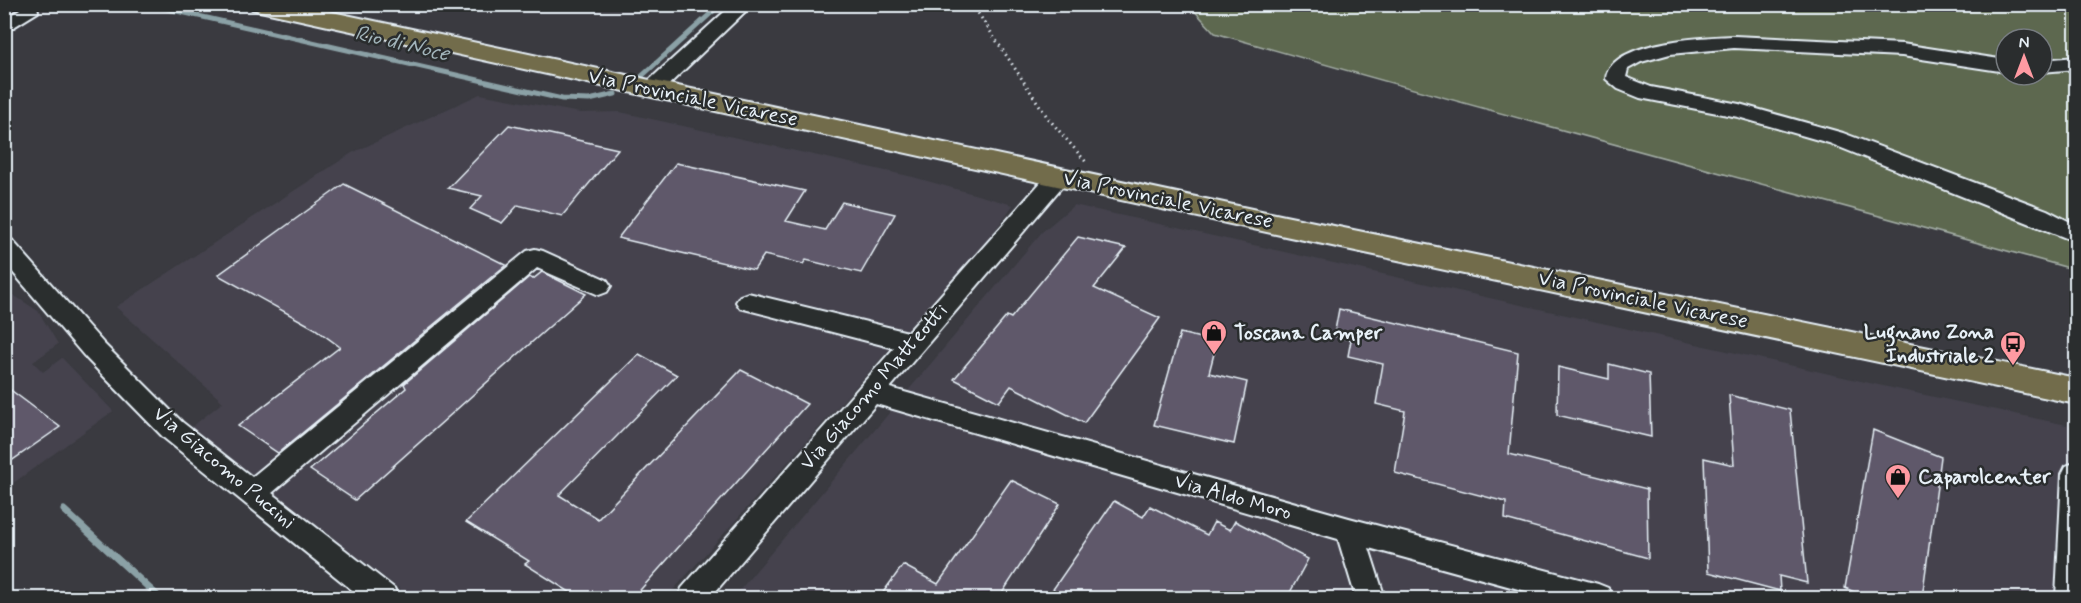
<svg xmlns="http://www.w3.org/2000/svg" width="2081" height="603" font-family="Mynerve,sans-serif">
  <rect width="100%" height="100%" fill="#3a3a40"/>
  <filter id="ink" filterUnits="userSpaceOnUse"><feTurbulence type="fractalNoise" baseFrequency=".0167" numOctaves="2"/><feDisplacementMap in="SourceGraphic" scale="12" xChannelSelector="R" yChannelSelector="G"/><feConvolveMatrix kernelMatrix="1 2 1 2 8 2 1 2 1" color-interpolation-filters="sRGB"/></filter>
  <g filter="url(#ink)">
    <path fill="#45434d" d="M480 94 580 113 620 112 913 177 1013 205 991 236 666 598H412L188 430 223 402 116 307 352 153Z
      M1074 205 1892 388 2076 427V598H733L1042 232Z
      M4 289 38 311 58 344 33 362 43 372 62 358 113 411 5 489Z"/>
    <path fill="#5d674f" stroke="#a2aca4" stroke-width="1.5" fill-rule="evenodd" d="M1189 5H2076V270C1789 190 1501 116 1215 33ZM2006 39H2042V75H2006Z"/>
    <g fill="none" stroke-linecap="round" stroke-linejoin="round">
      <path stroke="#8ba1a6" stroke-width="5" d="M146 4 562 99 589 100 615 94
        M642 76 721 4"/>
      <path stroke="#8ba1a6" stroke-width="7" d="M64 510 160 598"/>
    </g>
    <path fill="#5e596b" stroke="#e8f1f8" stroke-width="1.5" d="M509 125 618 149 562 216 518 205 502 223 470 209 482 196 448 188Z
      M676 163 805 191 786 221 825 230 842 202 895 214 861 273 806 260 803 264 764 255 754 270 618 238Z
      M344 184 506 265 278 453 238 426 340 347 314 328 218 275Z
      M1078 237 1126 248 1094 288 1160 318 1084 423 1011 386 999 402 954 379 1007 316 1011 318Z
      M542 272 586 294 355 500 310 470 406 388 404 384 529 277 533 279Z
      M1339 309 1518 352 1509 454 1647 489 1648 558 1505 519 1506 502 1395 473 1405 411 1376 404 1383 364 1348 356 1351 340 1334 336Z
      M1180 333 1217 342 1209 373 1247 382 1234 444 1154 425Z
      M639 354 677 375 559 495 598 519 741 370 807 404 633 598H579L525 564 529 561 466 522Z
      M1609 364 1649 374 1651 437 1557 415 1558 367 1609 379Z
      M4 385 60 427 4 466Z
      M1729 395 1790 410 1807 583 1779 576 1780 591 1708 572 1704 458 1734 465Z
      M1873 430 1941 457 1922 598H1868L1845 588Z
      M1011 480 1060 504 999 598H879L903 565 938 584Z
      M1114 501 1143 517 1150 506 1207 535 1214 522 1230 530 1235 521 1308 559 1287 598H1047Z"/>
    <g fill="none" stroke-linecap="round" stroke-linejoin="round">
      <defs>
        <path id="minor" d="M17 4H37L38 12 4 33V19L20 9Z
          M733 4H753L659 94H645L642 89 645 84Z
          M1734 36 1902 44 2006 60V72L1902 56 1734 48 1670 54 1641 62 1628 69 1626 77 1651 87 1739 104 1843 133 2047 210 2076 225V242L1829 143 1738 117 1640 98 1618 89 1606 79C1609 41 1705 37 1734 36Z
          M2076 57V69L2042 72V60Z
          M1058 170 1066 172 1069 177 1066 182 890 388 1349 518 1598 584 1608 588 1612 598H1551L1369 548 1385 598H1356L1338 539 876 404 710 598H678L682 588 894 348 740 308 736 302 740 296 748 293 908 332 1050 172Z
          M4 238 12 240 104 344 182 422 252 477 527 251 535 249 543 251 607 280 611 286 607 292 599 295 537 268 272 493 394 588 399 598H362L164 438 86 358 4 262Z
          M2076 462V598H2056L2062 474 2066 466Z"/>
        <path id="major" d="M249 4H295L1285 216 2076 378V404L1285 236 260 11 252 9Z"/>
      </defs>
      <use href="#minor" stroke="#e8f1f8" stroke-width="4"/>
      <use href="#major" stroke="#e8f1f8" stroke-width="4"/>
      <path stroke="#e8f1f8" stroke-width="3" stroke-dasharray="1.5 4" stroke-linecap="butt" d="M972 4 1048 118 1086 162"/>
      <use href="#minor" fill="#2a2d2e" fill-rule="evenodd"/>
      <use href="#major" fill="#726c4b" fill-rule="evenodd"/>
    </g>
  </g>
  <defs>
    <symbol id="shop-pin" viewBox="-11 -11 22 30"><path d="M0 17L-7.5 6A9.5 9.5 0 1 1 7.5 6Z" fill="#ff9aa2" stroke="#2a2d2e"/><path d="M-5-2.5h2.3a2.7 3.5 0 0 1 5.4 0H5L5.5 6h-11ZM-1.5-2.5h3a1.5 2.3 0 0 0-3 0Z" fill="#111"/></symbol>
    <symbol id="bus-pin" viewBox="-11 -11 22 30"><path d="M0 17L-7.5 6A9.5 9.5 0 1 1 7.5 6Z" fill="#ff9aa2" stroke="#2a2d2e"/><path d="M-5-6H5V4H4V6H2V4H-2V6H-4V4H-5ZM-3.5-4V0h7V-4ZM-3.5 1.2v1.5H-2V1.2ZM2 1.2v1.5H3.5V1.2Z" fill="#111"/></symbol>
  </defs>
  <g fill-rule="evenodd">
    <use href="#shop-pin" x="1199" y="318" width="30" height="40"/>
    <use href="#bus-pin" x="1998" y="329" width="30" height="40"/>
    <use href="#shop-pin" x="1883" y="462" width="30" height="40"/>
  </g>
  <g text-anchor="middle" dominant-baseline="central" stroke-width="5" stroke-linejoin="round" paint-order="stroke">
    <g font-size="21" fill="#e8f1f8" stroke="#2a2d2e">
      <text transform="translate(693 98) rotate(12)">Via Provinciale Vicarese</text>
      <text transform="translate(1168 200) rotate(12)">Via Provinciale Vicarese</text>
      <text transform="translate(1643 300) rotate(12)">Via Provinciale Vicarese</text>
      <text transform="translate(874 387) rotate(-49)">Via Giacomo Matteotti</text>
      <text transform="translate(224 468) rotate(40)">Via Giacomo Puccini</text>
      <text transform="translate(1233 497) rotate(16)">Via Aldo Moro</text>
    </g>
    <g font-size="21" font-weight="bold" fill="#e8f1f8" stroke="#2a2d2e" text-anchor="start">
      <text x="1994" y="332" text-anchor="end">Lugnano Zona<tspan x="1994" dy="24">Industriale 2</tspan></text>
      <text x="1234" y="333">Toscana Camper</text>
      <text x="1918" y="477">Caparolcenter</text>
    </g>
    <g font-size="22" font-style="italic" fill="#a2b5bb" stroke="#2a2d2e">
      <text transform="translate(402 44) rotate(13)">Rio di Noce</text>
    </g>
  </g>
  <rect width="2081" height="603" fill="none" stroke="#2a2d2e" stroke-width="24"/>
  <rect x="12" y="12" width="2057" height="579" fill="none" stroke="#e8f1f8" stroke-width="2" filter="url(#ink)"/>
  <g transform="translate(2024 57)"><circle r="28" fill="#2a2d2e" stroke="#767b7f" stroke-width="1.5"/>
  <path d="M0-4.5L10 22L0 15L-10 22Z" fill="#ff9aa2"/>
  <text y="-9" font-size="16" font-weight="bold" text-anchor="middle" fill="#e8f1f8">N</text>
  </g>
</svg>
